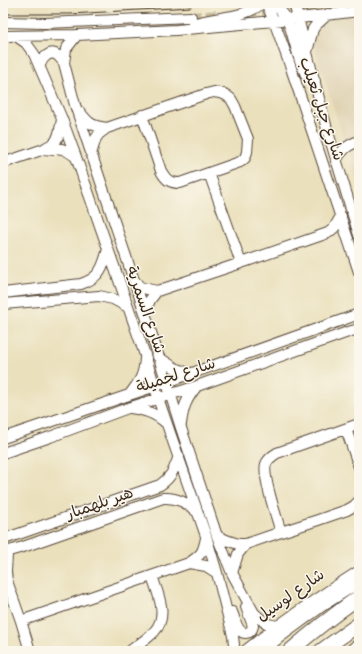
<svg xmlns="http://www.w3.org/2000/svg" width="362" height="654" font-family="'Indie Flower','Playpen Sans Arabic',sans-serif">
  <rect width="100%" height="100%" fill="#fbf7ec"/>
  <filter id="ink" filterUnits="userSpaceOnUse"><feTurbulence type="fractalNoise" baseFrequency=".025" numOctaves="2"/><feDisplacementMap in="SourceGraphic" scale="8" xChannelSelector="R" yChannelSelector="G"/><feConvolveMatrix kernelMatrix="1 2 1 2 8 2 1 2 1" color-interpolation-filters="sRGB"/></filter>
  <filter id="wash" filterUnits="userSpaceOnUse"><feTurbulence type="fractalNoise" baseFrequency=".012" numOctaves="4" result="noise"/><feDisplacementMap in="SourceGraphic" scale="16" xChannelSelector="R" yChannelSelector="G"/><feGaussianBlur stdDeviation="0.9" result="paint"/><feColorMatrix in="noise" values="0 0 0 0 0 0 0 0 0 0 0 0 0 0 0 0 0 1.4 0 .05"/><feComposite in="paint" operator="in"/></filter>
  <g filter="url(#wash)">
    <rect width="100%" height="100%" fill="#eae0bc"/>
    <path fill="#e0d3b4" d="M299 3H359V185Z"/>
  </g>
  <g filter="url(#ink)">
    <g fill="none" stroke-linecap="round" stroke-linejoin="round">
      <path stroke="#c7bc9c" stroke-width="10" stroke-dasharray="10 5" stroke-linecap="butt" d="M247 12 359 4
        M191 17 219 15"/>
      <defs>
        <path id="minor" d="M266 3 274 21 291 68 359 272
          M275 3 287 19 291 30 300 61 306 75 315 81
          M294 3 327 129 359 235
          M3 22 45 23 191 17
          M193 24C215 16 245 19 262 3
          M77 35 66 49 64 63 75 105 145 313 181 428 217 536 232 573 254 613 263 621 268 624 277 626
          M3 36 77 35 176 30 274 21 359 11
          M16 36 26 43 34 54 62 119 76 157 145 355 161 407 206 536 217 573 233 636 234 645 233 651
          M307 52 313 29 316 25 328 14
          M40 65C42 58 50 50 57 55 60 57 62 60 64 63
          M80 112C89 124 92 126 107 128
          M44 149C47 146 52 145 55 142 60 136 60 127 62 120
          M91 154 96 138 99 134 107 128 206 94 214 92 220 93 226 95 231 99 235 106 248 139 247 152 245 158 240 162 180 183C170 183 166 180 161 171L142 115
          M336 161C341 150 348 145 359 141
          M3 163 44 149C48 150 50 149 54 149 63 147 69 152 76 157
          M209 173 241 263
          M134 280 139 286 143 288 157 291 241 263 328 233 334 228 341 216
          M3 293 81 284C100 278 103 267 108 249
          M3 304 99 296 113 299 128 307
          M145 313 150 300 157 291
          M158 357 175 368 191 374
          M130 394C140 381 144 375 145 358
          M130 408C145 410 155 413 166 423
          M181 424C183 408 186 399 197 386
          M346 429 359 467
          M3 438 167 382 359 314
          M3 453 50 437 128 408 197 386 348 332 359 329
          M281 532C277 519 262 475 266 464 268 459 272 456 277 453L359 424
          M217 536 229 541 238 544H246L281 532 318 520 347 510 354 506 359 501
          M4 539 160 485C172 477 174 469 179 456
          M9 551 23 547 163 498C177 497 187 503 197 512
          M189 563 206 566 217 573
          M232 573 238 554 246 544
          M3 575 7 581 21 621 30 651
          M7 581 6 572 7 555
          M232 612C235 618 237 634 246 633 250 633 252 630 253 626L246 607
          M21 621 189 563C202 554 203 553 206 538
          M130 651C138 645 147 639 154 632 169 616 158 594 152 576
          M245 651C281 622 320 596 359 571"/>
        <path id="highway" d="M260 651 278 636 320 605 359 580
          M290 651C312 632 335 614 359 597
          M321 651 359 624
          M353 651 359 646"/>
      </defs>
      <use href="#minor" stroke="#554536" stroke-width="12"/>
      <use href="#highway" stroke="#554536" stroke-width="16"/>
      <use href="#minor" stroke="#fff" stroke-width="10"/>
      <use href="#highway" stroke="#fff" stroke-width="14"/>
      <path stroke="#3b2a1e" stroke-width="1" d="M3 14H70L191 7"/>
    </g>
  </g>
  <g text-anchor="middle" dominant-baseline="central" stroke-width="3" stroke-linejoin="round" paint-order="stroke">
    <g font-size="16" fill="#3b2a1e" stroke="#fbf7ec">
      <text transform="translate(321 109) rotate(71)">شارع جبل ثعيلب</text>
      <text transform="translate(145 310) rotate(71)">شارع السمرية</text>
      <text transform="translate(176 376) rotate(-18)">شارع لجميلة</text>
      <text transform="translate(100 504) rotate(-19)">هير بلهمبار</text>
      <text transform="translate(291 596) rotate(-35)">شارع لوسيل</text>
    </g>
  </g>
  <rect width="362" height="654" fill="none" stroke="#fbf7ec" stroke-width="16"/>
</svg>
